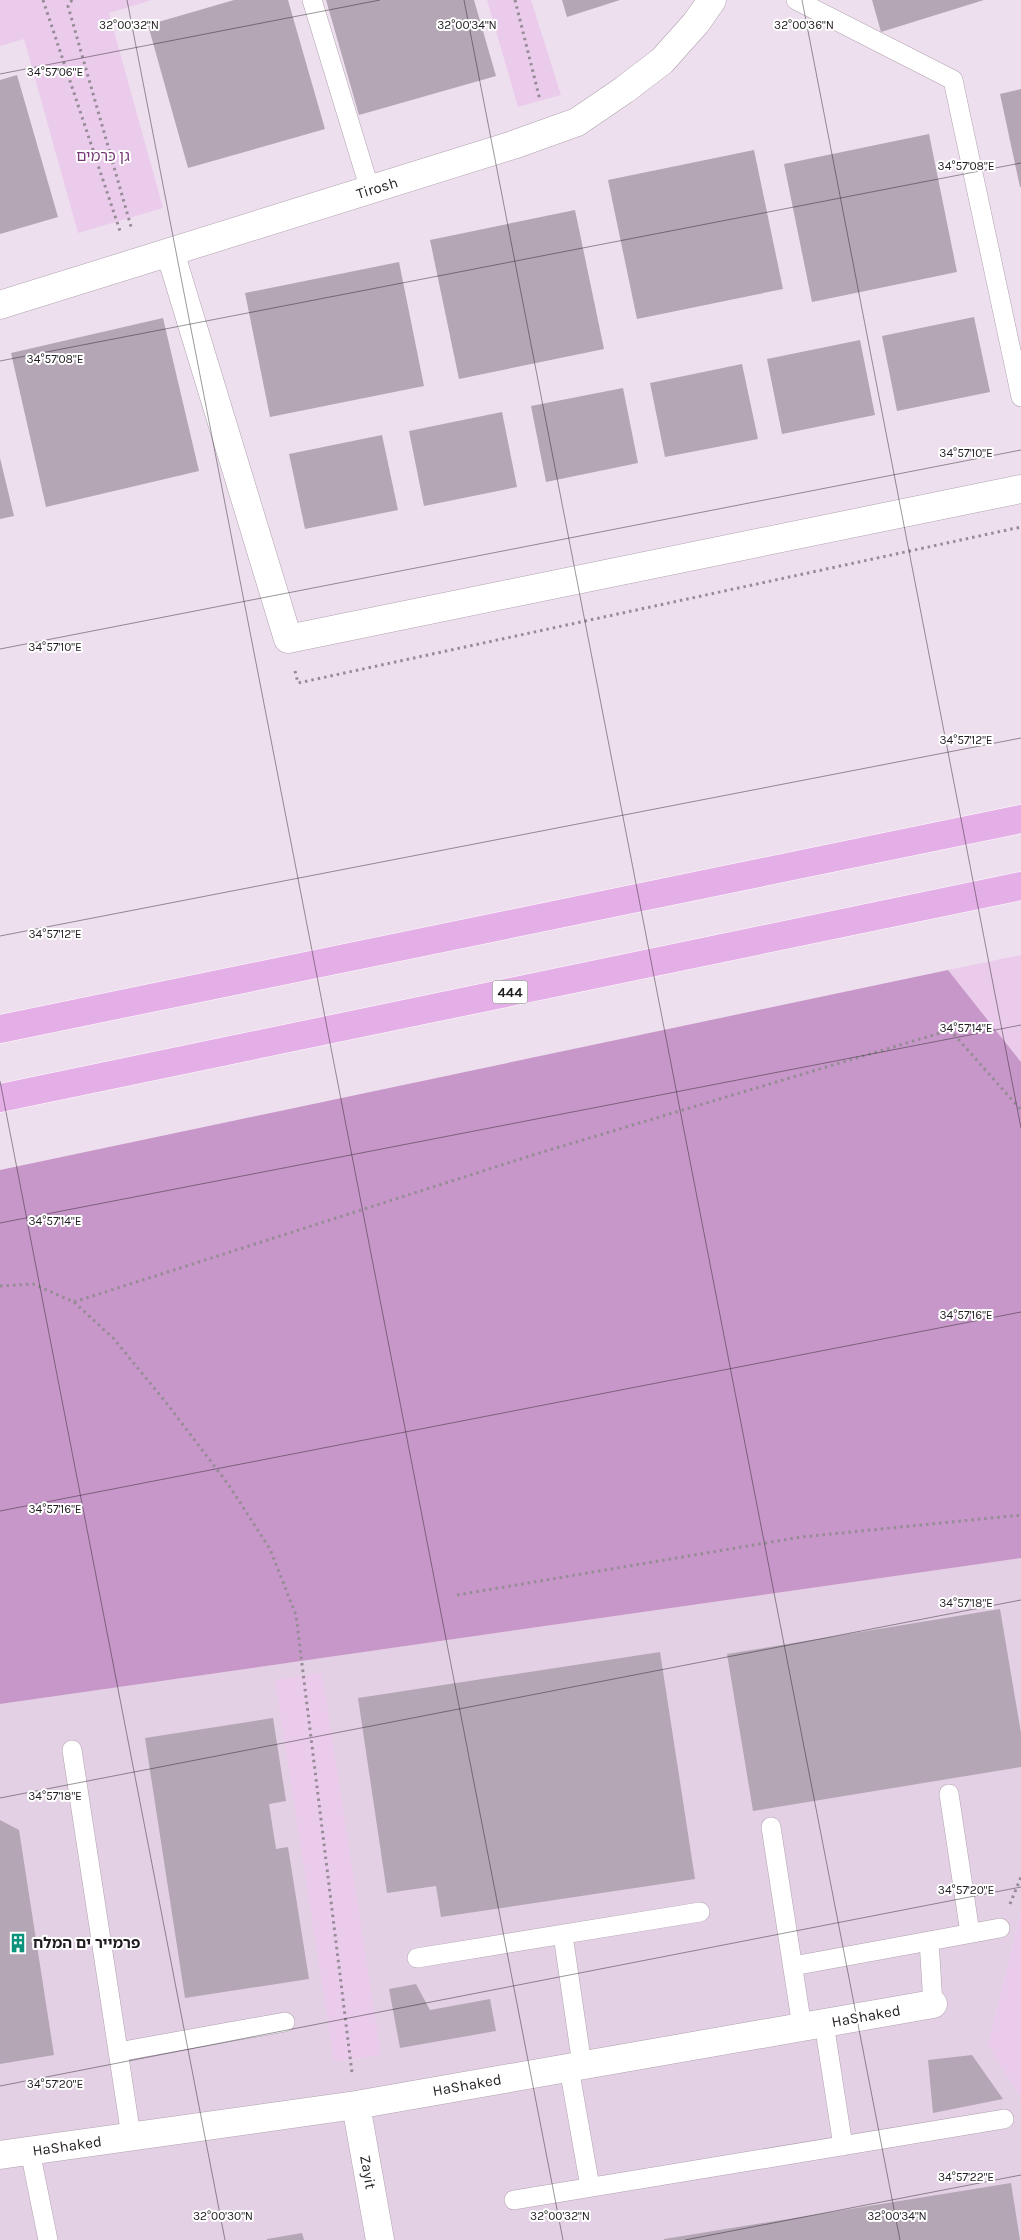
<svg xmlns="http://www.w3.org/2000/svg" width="1021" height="2240" font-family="Karla,'Noto Sans Hebrew',sans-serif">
  <rect width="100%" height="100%" fill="#eedfee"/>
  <path fill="#e4d0e4" d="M1021 1558V1911L988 2045 1021 2098V2240H0V1704Z"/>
  <path fill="#ebcbeb" d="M0 0H152L109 13 163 208 78 233 24 39 0 46Z
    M487 0H531L561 95 518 107Z
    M1021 955V1062L948 970Z
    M322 1673 381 2055 334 2062 275 1680Z
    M1021 1911V2098L988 2045Z"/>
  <path fill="#c897c9" d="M948 970 1021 1062V1558L0 1704V1170Z"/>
  <path fill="#b4a6b4" d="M234 0H288L325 129 188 168 148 25Z
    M326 0H474L496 76 359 115Z
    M562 0H620L567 17Z
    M872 0H984L881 32Z
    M17 75 58 217 0 234V80Z
    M1021 89V187H1020L1000 94Z
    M929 134 957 272 812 302 784 164Z
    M754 150 783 289 637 319 608 180Z
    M575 210 604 349 459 379 430 240Z
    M399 262 424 386 270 417 245 293Z
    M974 317 990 392 897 411 882 336Z
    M163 318 199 471 46 507 11 353Z
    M860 340 875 415 782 434 767 359Z
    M742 364 758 439 665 457 650 383Z
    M623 388 638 463 546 482 531 406Z
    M502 412 517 487 424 506 409 431Z
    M382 435 398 510 305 529 289 454Z
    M0 458 14 516 0 519Z
    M1000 1609 1021 1733V1767L753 1811 727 1654Z
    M660 1652 695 1879 441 1917 436 1886 387 1893 358 1698Z
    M273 1718 286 1801 269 1804 276 1849 288 1847 309 1979 185 1998 145 1738Z
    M0 1820 19 1830 54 2055 0 2064Z
    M416 1984 430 2010 490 1999 496 2031 400 2048 389 1989Z
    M972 2055 1003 2099 933 2113 928 2060Z
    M1011 2183 1020 2240H664V2239Z
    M302 2233 304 2240H267V2239Z"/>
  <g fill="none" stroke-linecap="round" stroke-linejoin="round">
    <defs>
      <path id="service" d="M312 0 370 190
        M796 0 953 80 1021 397
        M72 1750 131 2136
        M949 1794 970 1933
        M771 1827 802 2027
        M563 1935 582 2065
        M929 1941 933 2004
        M417 1958 700 1912
        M793 1966 1000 1928
        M824 2023 843 2146
        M118 2052 285 2022
        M569 2068 590 2187
        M30 2151 48 2240
        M514 2200 1004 2119"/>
      <path id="minor" d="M170 252 288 639 1021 489
        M0 305 513 145 577 122 624 90 662 61 696 23 712 0
        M356 2105 380 2240
        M0 2155 356 2105 933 2004"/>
      <path id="primary" d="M0 1029 1021 819
        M0 1098 1021 886"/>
    </defs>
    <use href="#service" stroke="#b0a2af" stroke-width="20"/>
    <use href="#minor" stroke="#b0a2af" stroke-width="29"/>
    <use href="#primary" stroke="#fff" stroke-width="29"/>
    <path stroke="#968c96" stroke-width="3" stroke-dasharray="2.5 4" stroke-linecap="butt" d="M43 0 121 234
      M72 0 68 6 132 230
      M515 0 540 100
      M295 671 298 683 1021 527
      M0 1286 33 1284 74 1302 114 1339 168 1405 228 1484 270 1549 296 1615 352 2073
      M74 1302 536 1154 950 1030 1021 1110
      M457 1595 801 1537 1021 1515
      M1010 1904 1021 1877"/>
    <use href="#service" stroke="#fff" stroke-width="19"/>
    <use href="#minor" stroke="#fff" stroke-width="28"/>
    <use href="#primary" stroke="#e4afe6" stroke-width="28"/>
  </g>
  <path fill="none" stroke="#211c21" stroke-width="1" stroke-opacity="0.45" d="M127 0 563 2240M464 0 900 2240M802 0 1021 1128M0 74 380 0M0 361 1021 163M0 649 1021 450M0 936 1021 738M0 1081 225 2240M0 1223 1021 1025M0 1511 1021 1312M0 1798 1021 1600M0 2086 1021 1887M685 2240 1021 2175"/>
  <defs>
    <symbol id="building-bare" viewBox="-9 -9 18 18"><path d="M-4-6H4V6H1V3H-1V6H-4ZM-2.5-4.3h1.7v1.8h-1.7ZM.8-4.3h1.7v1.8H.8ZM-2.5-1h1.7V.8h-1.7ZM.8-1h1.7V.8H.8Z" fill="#0d927b" stroke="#fff" stroke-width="2.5" paint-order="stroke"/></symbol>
  </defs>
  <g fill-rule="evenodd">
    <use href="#building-bare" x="4" y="1929" width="28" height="28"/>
  </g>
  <g text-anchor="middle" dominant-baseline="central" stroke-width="4" stroke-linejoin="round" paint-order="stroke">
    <rect fill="#fff" stroke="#646064" stroke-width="1" x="492.5" y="980.5" width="35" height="23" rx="4"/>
    <g font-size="14" font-weight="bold" fill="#211c21">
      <text x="510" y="992">444</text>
    </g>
    <g font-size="15" fill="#753977" stroke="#fff">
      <text x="103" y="156">גן כרמים</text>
    </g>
    <g font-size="15" fill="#211c21" stroke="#fff">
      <text transform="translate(377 188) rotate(-17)">Tirosh</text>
      <text transform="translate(866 2016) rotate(-10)">HaShaked</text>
      <text transform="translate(467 2085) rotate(-10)">HaShaked</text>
      <text transform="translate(67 2146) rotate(-8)">HaShaked</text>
      <text transform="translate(368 2172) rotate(80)">Zayit</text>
    </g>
    <g font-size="15" font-weight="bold" fill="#211c21" stroke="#fff" text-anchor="start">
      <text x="33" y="1943">פרמייר ים המלח</text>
    </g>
  </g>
  <g font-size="12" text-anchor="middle" fill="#211c21" stroke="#fff" stroke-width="4" stroke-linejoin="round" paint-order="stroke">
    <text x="129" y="29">32°00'32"N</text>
    <text x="467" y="29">32°00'34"N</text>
    <text x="804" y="29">32°00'36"N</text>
    <text x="55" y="76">34°57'06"E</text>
    <text x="966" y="170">34°57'08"E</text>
    <text x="55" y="363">34°57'08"E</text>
    <text x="966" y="457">34°57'10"E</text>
    <text x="55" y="651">34°57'10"E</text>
    <text x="966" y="744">34°57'12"E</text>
    <text x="55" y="938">34°57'12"E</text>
    <text x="966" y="1032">34°57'14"E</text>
    <text x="55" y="1225">34°57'14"E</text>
    <text x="966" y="1319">34°57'16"E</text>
    <text x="55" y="1513">34°57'16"E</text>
    <text x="966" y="1607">34°57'18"E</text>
    <text x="55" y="1800">34°57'18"E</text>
    <text x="966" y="1894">34°57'20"E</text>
    <text x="55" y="2088">34°57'20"E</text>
    <text x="966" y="2181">34°57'22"E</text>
    <text x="223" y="2220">32°00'30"N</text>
    <text x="560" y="2220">32°00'32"N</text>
    <text x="897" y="2220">32°00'34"N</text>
  </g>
</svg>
